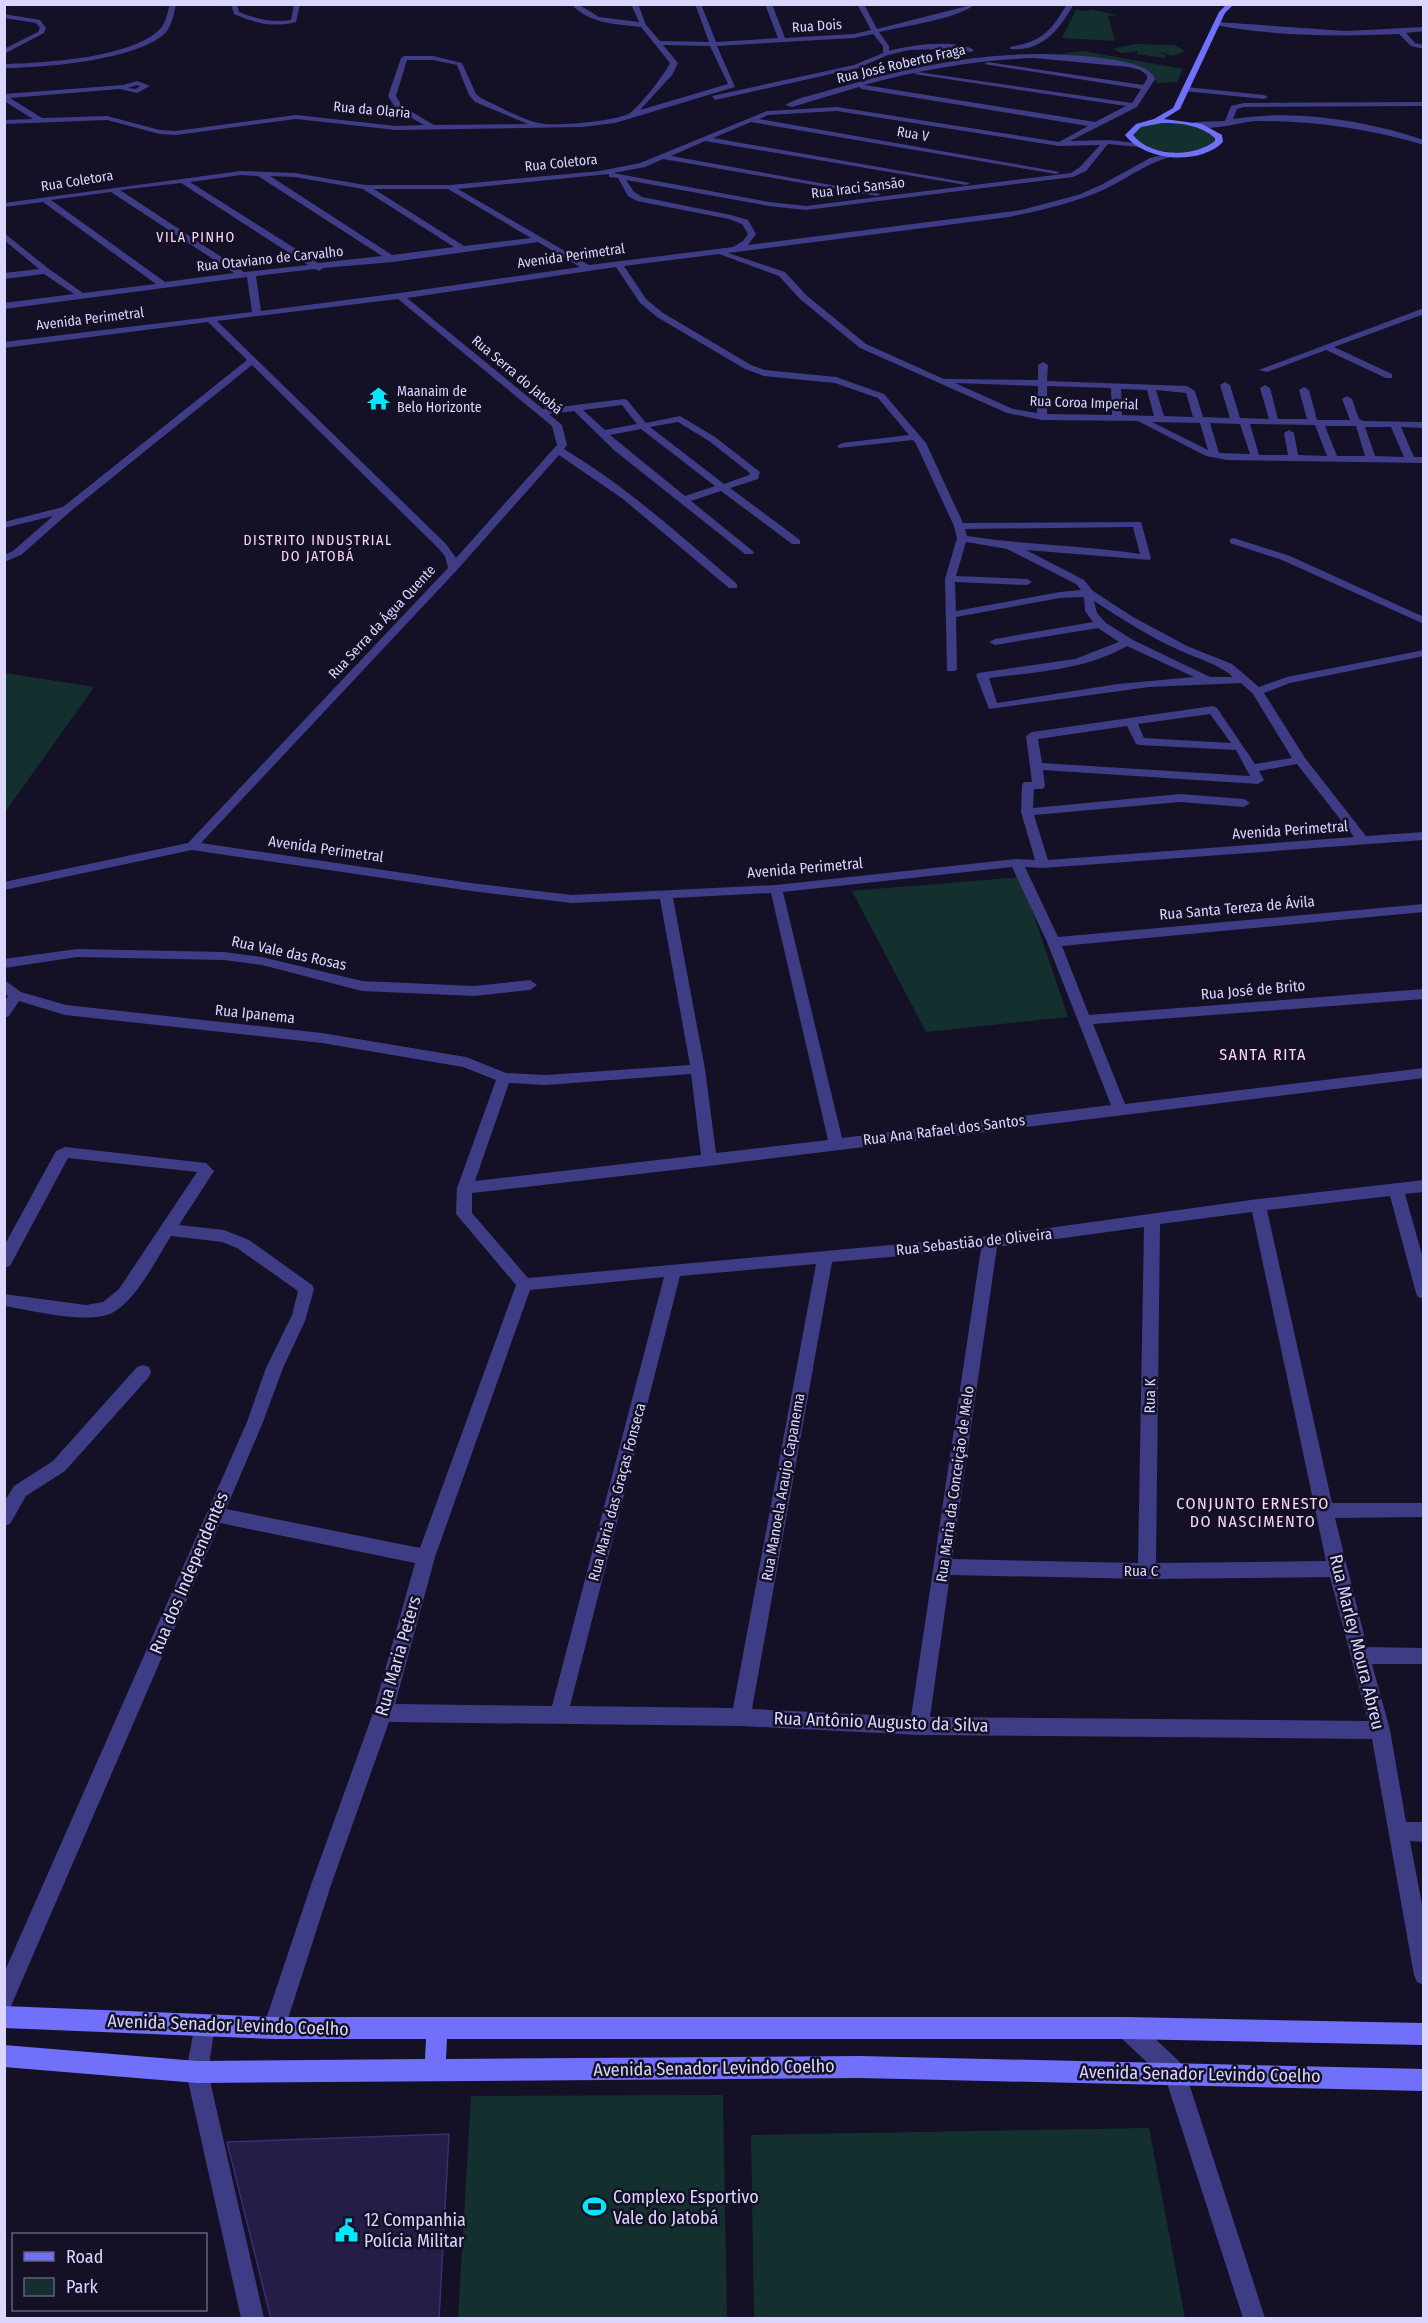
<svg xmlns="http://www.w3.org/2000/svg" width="1428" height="2323" font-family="'Fira Sans Condensed',sans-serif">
  <rect width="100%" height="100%" fill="#141026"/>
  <path fill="#13302f" d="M1089 9 1117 15 1108 16 1115 41 1062 38 1076 10 1089 11Z
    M1134 44 1175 45 1185 51 1173 56 1157 51 1167 56 1164 58 1137 54V51L1121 53 1113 49Z
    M1083 51 1183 69 1177 82 1157 83 1151 72 1141 67 1060 54Z
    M1169 122C1184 124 1207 124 1216 139 1210 157 1164 153 1150 148 1144 146 1139 141 1134 138L1133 133C1142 123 1156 124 1169 122Z
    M5 673 94 687 5 812 4 673Z
    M1021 877 1068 1017 926 1032 852 891Z
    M723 2095 727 2318H458L471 2096Z
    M1149 2128 1185 2318H754L751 2135Z"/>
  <path fill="#241d47" stroke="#3b2f72" stroke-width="1.5" d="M449 2134 439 2319H271L227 2142Z"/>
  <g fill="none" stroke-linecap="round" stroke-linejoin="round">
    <path fill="#3e3c84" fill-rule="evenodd" d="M170 4H176C174 13 172 24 167 31 142 60 42 68 4 68V64C44 63 130 58 159 30 166 24 167 13 170 4Z
      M231 4H237L239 12C256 19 273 23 291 20L294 4H300L296 22C274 28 254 23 234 14Z
      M571 4H578L599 17 639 22 631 4H638L646 25 660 41 709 42 695 4H701L716 42 778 38 765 4H772L785 38 854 34 871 30 857 4H864L877 29 975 4C962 18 900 27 879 32L889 46V51C911 45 955 39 974 50L971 52 942 49 909 50 888 55 858 68 715 100 712 96 854 65 883 53V46L873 34 854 38 717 46 735 87 615 123 582 127 396 130 296 119 176 135 160 134 107 120 4 124V120L33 119 4 101V94L123 85 137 81 150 86 137 93 120 89 10 98 42 118 107 116 160 130 176 131 296 115 396 126 424 125 396 109 388 96 401 58 404 56H433L462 63 476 94 481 98C498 106 523 120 539 123 553 127 618 121 630 113 640 106 665 74 670 63L641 27C616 24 589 24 571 4ZM663 45 710 46 728 84 640 110 672 75 678 63ZM407 60H433L457 65 469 95 475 102 528 124 434 125 402 106 396 96ZM137 85 140 86 136 89 128 88Z
      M1067 4H1074C1059 30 1042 52 1010 49V47C1042 41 1050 33 1067 4Z
      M4 14 40 20 46 28 44 33 4 54V49L38 32 40 28 36 23 4 18Z
      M1217 22 1346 31 1424 27V31L1406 33 1415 43 1424 45V49L1411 46 1399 34C1339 37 1274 36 1215 25Z
      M1046 54C1066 55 1150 57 1155 79L1137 107 1070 141 1109 140 1136 143 1140 145 1139 147 1108 144 1086 171 1073 177 806 210 769 206 626 180 634 192 642 197 731 215 748 220 756 234 748 245 1021 210 1078 195 1101 185 1150 158 1174 152V156C1148 162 1130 177 1107 188 1076 203 1042 210 1009 217L728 253 785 272 806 295 866 344 944 379 1038 380V365L1043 362 1048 365 1047 381 1187 386 1195 391 1203 417 1230 418 1220 385 1225 382 1230 385 1240 418 1269 419 1260 388 1265 385 1270 388 1278 419H1307L1299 390 1304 387 1309 390 1317 420H1350L1342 399 1347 396 1352 399 1359 419 1363 421 1424 422V428L1401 427 1414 457H1424V463L1227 460 1206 456 1138 421 1042 420 1007 413 860 348 800 299 779 276 719 254 624 266 646 299 663 313 751 365 765 370 836 377 884 394 926 443 963 523 1141 522 1151 558 1150 560 1026 550 1084 580 1093 591 1133 617 1187 646 1232 664 1259 687 1287 677 1424 650V656L1290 683 1264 693 1305 758 1366 836 1424 832V840L1043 868 1025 867 1058 937 1424 904V912L1062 946 1089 1015 1424 989V999L1093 1024 1125 1104 1424 1068V1078L709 1166 472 1193V1213L528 1278 990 1236 1258 1199 1424 1180V1192L1405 1194 1424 1262V1299L1418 1297 1416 1293 1390 1196 1267 1210 1332 1503H1424V1517L1335 1518 1367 1647 1424 1648V1664H1372L1390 1730 1406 1822H1424V1842L1410 1841 1424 1915V1985L1417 1982 1414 1975 1372 1739 919 1735 741 1726 389 1722 331 1885 285 2028 282 2036 274 2039 266 2036 263 2028 311 1885 373 1713 415 1563 220 1523 11 2006 4 2009V1973L247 1422 266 1368 292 1315 298 1291 237 1248 222 1242 171 1236C157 1258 136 1301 112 1313 87 1325 31 1310 4 1306V1294L86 1305 103 1302 119 1289 197 1172 68 1158 10 1266 4 1268V1246L56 1151 65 1147 206 1163 214 1171 179 1225 224 1230 249 1240 312 1285 314 1289 305 1321 283 1368 263 1422 226 1509 420 1548 516 1285 456 1214 457 1188 496 1080 463 1067 322 1043 65 1015 19 1001 9 1016 4 1018V1002L8 996 4 992V980L21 992 66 1005 322 1033 466 1057 506 1073 546 1075 690 1065 660 899 572 903 471 891 192 850 4 890V882L188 843 448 568 445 556 438 548 252 365 72 510 21 555 4 562V555L13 551 53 516 4 528V522L63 507 247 360 208 322 4 348V342L252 312 247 277 4 309V303L74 294 44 274 4 279V273L39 269 4 240V233L49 269 83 293 156 284 43 202 4 207V203L241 171 295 173 365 185H450L600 171 640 163 767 111 837 107 1059 142 1088 126 862 89 859 87 792 107 785 105C798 97 818 94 833 89 903 69 973 53 1046 54ZM1034 58 1129 67 1140 70 1147 75V79L1143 85 988 62 984 64 1141 89 1132 103 918 72 914 74 1126 106 1095 122 864 85C920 70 976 60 1034 58ZM837 111 1059 146 1100 145 1080 167 1071 173 806 206 769 202 613 173 645 167 663 159 877 196 881 194 671 156 705 141 966 185 970 183 713 138 751 122 1056 174 1060 172 759 119 768 115ZM609 174V177L618 178 628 196 637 201 729 219 742 224 748 234 743 241 733 247 589 265 458 189ZM241 175 258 176 382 256 318 263 190 182ZM270 176 295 177 363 189 454 247 392 255ZM181 183 308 265 244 272 120 190ZM374 189H448L531 238 464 246ZM111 192 234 273 165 282 51 200ZM538 242 580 267 400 293 261 311 256 276 315 269 319 271 323 268 393 262ZM616 267 640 303 657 317 745 369 764 376 835 383 878 398 909 435 842 443 837 446 839 448 913 440 916 444 954 526 957 538 945 579 947 671H955L957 669 956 617 1060 598 1084 597 1085 611 1093 622 995 639 989 642 995 645 1098 628 1119 642 1075 659 978 673 976 675 989 709 1149 687 1241 683 1253 694 1292 758 1255 764 1217 708 1213 706 1032 732 1026 736 1032 782H1024L1022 785 1021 812 1035 860 1016 859 776 885 572 895 471 883 201 843 457 570 559 455 623 499 729 588H737V584C681 536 627 487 564 449L567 445 562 425 549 414 574 411 615 451 745 554H753L754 552 691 501 721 491 792 544H800V540L730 488 758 479 760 472 715 437 680 416 646 423 627 400 624 399 543 409 407 298ZM398 299 552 426 557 445 456 558 446 544 217 321ZM955 383 1038 386 1037 413 1013 409ZM1047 386 1111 388 1112 415 1047 414ZM1121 389 1147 390 1154 416 1122 415ZM1156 390 1186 393 1193 417 1164 416ZM622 405 637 424 605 430 583 410ZM678 422 709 441 750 473 749 475 724 484 650 427ZM1152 422 1200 423 1208 450ZM1210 423 1240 424 1250 454 1219 453ZM1250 424 1315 425 1327 456 1298 455 1294 433 1289 430 1284 433 1288 455H1259ZM1325 426H1356L1365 456H1337ZM1365 427H1391L1404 457 1375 456ZM641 429 715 486 685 496 610 435ZM1133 527 1140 554C1082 545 1024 545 967 536L965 529ZM966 542 1007 549 1076 584 1081 590 1060 592 956 611 955 582 1027 585 1032 582 1027 579 956 576ZM1094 601C1122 619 1150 637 1179 650 1197 659 1218 663 1233 677H1210L1133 640 1106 623 1097 613ZM1127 646 1194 677 1118 684 997 703 989 678C1036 672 1085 670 1127 646ZM1210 714 1231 743 1144 738 1138 724ZM1127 726 1136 744 1140 745 1236 750 1250 776 1042 763 1038 739ZM1297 764 1354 837 1048 860 1034 815 1180 802 1244 807 1250 803 1244 799 1180 794 1033 808 1034 789H1043L1045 786 1043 770 1258 784 1264 780 1259 771ZM1012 867 1047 942 1111 1105 842 1138 783 892ZM771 893 828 1140 716 1153 705 1069 673 898ZM691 1074 701 1155 475 1181 509 1083 546 1085ZM1252 1212 1326 1561 1156 1563 1160 1224ZM1144 1227 1138 1563 952 1559 997 1247ZM981 1249 911 1717 752 1709 832 1262ZM816 1264 733 1708 570 1706 680 1276ZM664 1277 552 1706 395 1704 435 1557 530 1290ZM950 1575 1147 1579 1330 1577 1368 1721 930 1717Z
      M1186 87 1264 95 1268 97 1264 99 1183 91Z
      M1424 102V106L1244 107 1237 109 1233 119C1295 109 1364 120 1424 140V145C1369 129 1316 121 1259 121 1240 121 1207 134 1191 124L1195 122 1225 121 1231 106 1244 103Z
      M1424 308V314L1334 347 1392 374V378H1386L1326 350 1267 372 1259 370Z
      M1234 538 1290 556 1424 617V624L1282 560 1230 543V539Z
      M77 949 224 952 262 957 362 981 474 986 530 980 537 985 530 990 474 996 362 991 262 965 224 960 77 957 4 968V959Z
      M143 1365 149 1367 151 1372 149 1377 65 1471 26 1496 10 1524 4 1526V1502L14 1486 53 1461 137 1367Z
      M204 2015 212 2018 215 2026 208 2072 264 2318H241L186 2072 196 2018Z
      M1127 2017 1135 2020 1183 2065 1265 2318H1243L1166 2080 1119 2036 1116 2028 1119 2020Z"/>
    <path fill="#7170fb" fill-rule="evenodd" d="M1227 4H1234L1225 13 1180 109 1164 119 1202 124 1222 135 1223 142C1199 166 1145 161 1125 135L1136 124 1154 119 1173 108 1219 12ZM1162 123C1182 123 1200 125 1215 138V141C1194 158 1150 157 1133 135L1141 127Z
      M4 2006 274 2017H1127L1424 2023V2045L1127 2039H447L446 2059 859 2056 1424 2069V2091L859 2078 197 2083 4 2067V2045L197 2061 425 2059 426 2039H274L4 2028Z"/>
  </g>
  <defs>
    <symbol id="temple-bare" viewBox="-9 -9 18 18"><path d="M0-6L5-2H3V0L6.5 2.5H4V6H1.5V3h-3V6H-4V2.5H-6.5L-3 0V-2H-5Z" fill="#08e4f8" stroke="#141026" stroke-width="2.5" paint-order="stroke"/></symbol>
    <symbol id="stadium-bare" viewBox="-9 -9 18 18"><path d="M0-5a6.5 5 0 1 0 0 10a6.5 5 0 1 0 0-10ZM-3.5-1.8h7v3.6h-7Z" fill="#08e4f8" stroke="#141026" stroke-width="2.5" paint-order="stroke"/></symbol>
    <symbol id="civic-bare" viewBox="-9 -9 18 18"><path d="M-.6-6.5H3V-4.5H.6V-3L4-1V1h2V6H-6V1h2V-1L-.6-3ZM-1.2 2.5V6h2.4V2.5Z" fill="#08e4f8" stroke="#141026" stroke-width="2.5" paint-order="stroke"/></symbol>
  </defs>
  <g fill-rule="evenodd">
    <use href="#temple-bare" x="362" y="382" width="33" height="33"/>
    <use href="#stadium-bare" x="578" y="2190" width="33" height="33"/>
    <use href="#civic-bare" x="330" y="2214" width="33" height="33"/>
  </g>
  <g text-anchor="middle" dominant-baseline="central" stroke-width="5" stroke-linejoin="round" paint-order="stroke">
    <g font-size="14" fill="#dad6fe" stroke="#141026">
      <text transform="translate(817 26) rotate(-4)">Rua Dois</text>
      <text transform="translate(901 64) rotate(-13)">Rua José Roberto Fraga</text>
      <text transform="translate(372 110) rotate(5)">Rua da Olaria</text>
      <text transform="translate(913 134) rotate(10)">Rua V</text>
      <text transform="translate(561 163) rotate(-6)">Rua Coletora</text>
      <text transform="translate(77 181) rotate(-9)">Rua Coletora</text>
      <text transform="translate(858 188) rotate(-7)">Rua Iraci Sansão</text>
      <text transform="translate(571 256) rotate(-8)">Avenida Perimetral</text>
      <text transform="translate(270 259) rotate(-6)">Rua Otaviano de Carvalho</text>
      <text transform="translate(90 319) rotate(-7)">Avenida Perimetral</text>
      <text transform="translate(517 375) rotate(40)">Rua Serra do Jatobá</text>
      <text transform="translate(1084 403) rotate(2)">Rua Coroa Imperial</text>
      <text transform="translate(382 622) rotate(-47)">Rua Serra da Água Quente</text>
    </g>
    <g font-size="14" letter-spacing="1.5" fill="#fed8f1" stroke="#141026">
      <text x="196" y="237">VILA PINHO</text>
      <text x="318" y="540">DISTRITO INDUSTRIAL<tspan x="318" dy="16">DO JATOBÁ</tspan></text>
    </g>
    <g font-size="14" fill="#dad6fe" stroke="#141026" text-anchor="start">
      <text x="397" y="391">Maanaim de<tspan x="397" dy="16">Belo Horizonte</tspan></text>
    </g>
    <g font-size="15" fill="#dad6fe" stroke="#141026">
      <text transform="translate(1290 830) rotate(-4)">Avenida Perimetral</text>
      <text transform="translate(326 849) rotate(8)">Avenida Perimetral</text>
      <text transform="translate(805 868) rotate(-5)">Avenida Perimetral</text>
      <text transform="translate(1237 908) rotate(-5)">Rua Santa Tereza de Ávila</text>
      <text transform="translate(289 953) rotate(12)">Rua Vale das Rosas</text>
      <text transform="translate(1253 990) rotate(-5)">Rua José de Brito</text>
      <text transform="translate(255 1014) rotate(6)">Rua Ipanema</text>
      <text transform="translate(944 1130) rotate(-7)">Rua Ana Rafael dos Santos</text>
      <text transform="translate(974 1242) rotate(-6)">Rua Sebastião de Oliveira</text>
      <text transform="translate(1150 1396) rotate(-89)">Rua K</text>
      <text transform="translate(955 1484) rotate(-82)">Rua Maria da Conceição de Melo</text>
      <text transform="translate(783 1487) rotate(-80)">Rua Manoela Araujo Capanema</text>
      <text transform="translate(617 1492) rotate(-75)">Rua Maria das Graças Fonseca</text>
      <text x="1141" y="1571">Rua C</text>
    </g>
    <g font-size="16" letter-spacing="1.5" fill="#fed8f1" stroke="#141026">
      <text x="1263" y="1054">SANTA RITA</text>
      <text x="1253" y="1503">CONJUNTO ERNESTO<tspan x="1253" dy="18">DO NASCIMENTO</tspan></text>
    </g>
    <g font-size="18" fill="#dad6fe" stroke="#141026">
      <text transform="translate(189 1573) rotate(-67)">Rua dos Independentes</text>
      <text transform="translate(1357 1642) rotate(76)">Rua Marley Moura Abreu</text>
      <text transform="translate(398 1656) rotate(-74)">Rua Maria Peters</text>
      <text transform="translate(881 1722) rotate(2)">Rua Antônio Augusto da Silva</text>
      <text transform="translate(228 2025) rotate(2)">Avenida Senador Levindo Coelho</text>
      <text transform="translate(714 2068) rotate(-1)">Avenida Senador Levindo Coelho</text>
      <text transform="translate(1200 2074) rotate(1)">Avenida Senador Levindo Coelho</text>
    </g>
    <g font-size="18" fill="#dad6fe" stroke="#141026" text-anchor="start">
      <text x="613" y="2197">Complexo Esportivo<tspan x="613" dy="21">Vale do Jatobá</tspan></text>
      <text x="364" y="2220">12 Companhia<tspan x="364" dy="21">Polícia Militar</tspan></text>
    </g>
  </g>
  <rect width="1428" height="2323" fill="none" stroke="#dad6fe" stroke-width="12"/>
  <rect x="12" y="2233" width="195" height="78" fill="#141026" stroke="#635f7c" stroke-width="1.5"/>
  <rect x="24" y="2252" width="30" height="9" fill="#7170fb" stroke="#635f7c" stroke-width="1.5"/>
  <text x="66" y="2263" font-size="18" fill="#dad6fe">Road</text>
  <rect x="24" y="2278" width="30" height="18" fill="#13302f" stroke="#635f7c" stroke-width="1.5"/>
  <text x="66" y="2293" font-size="18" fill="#dad6fe">Park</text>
</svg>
